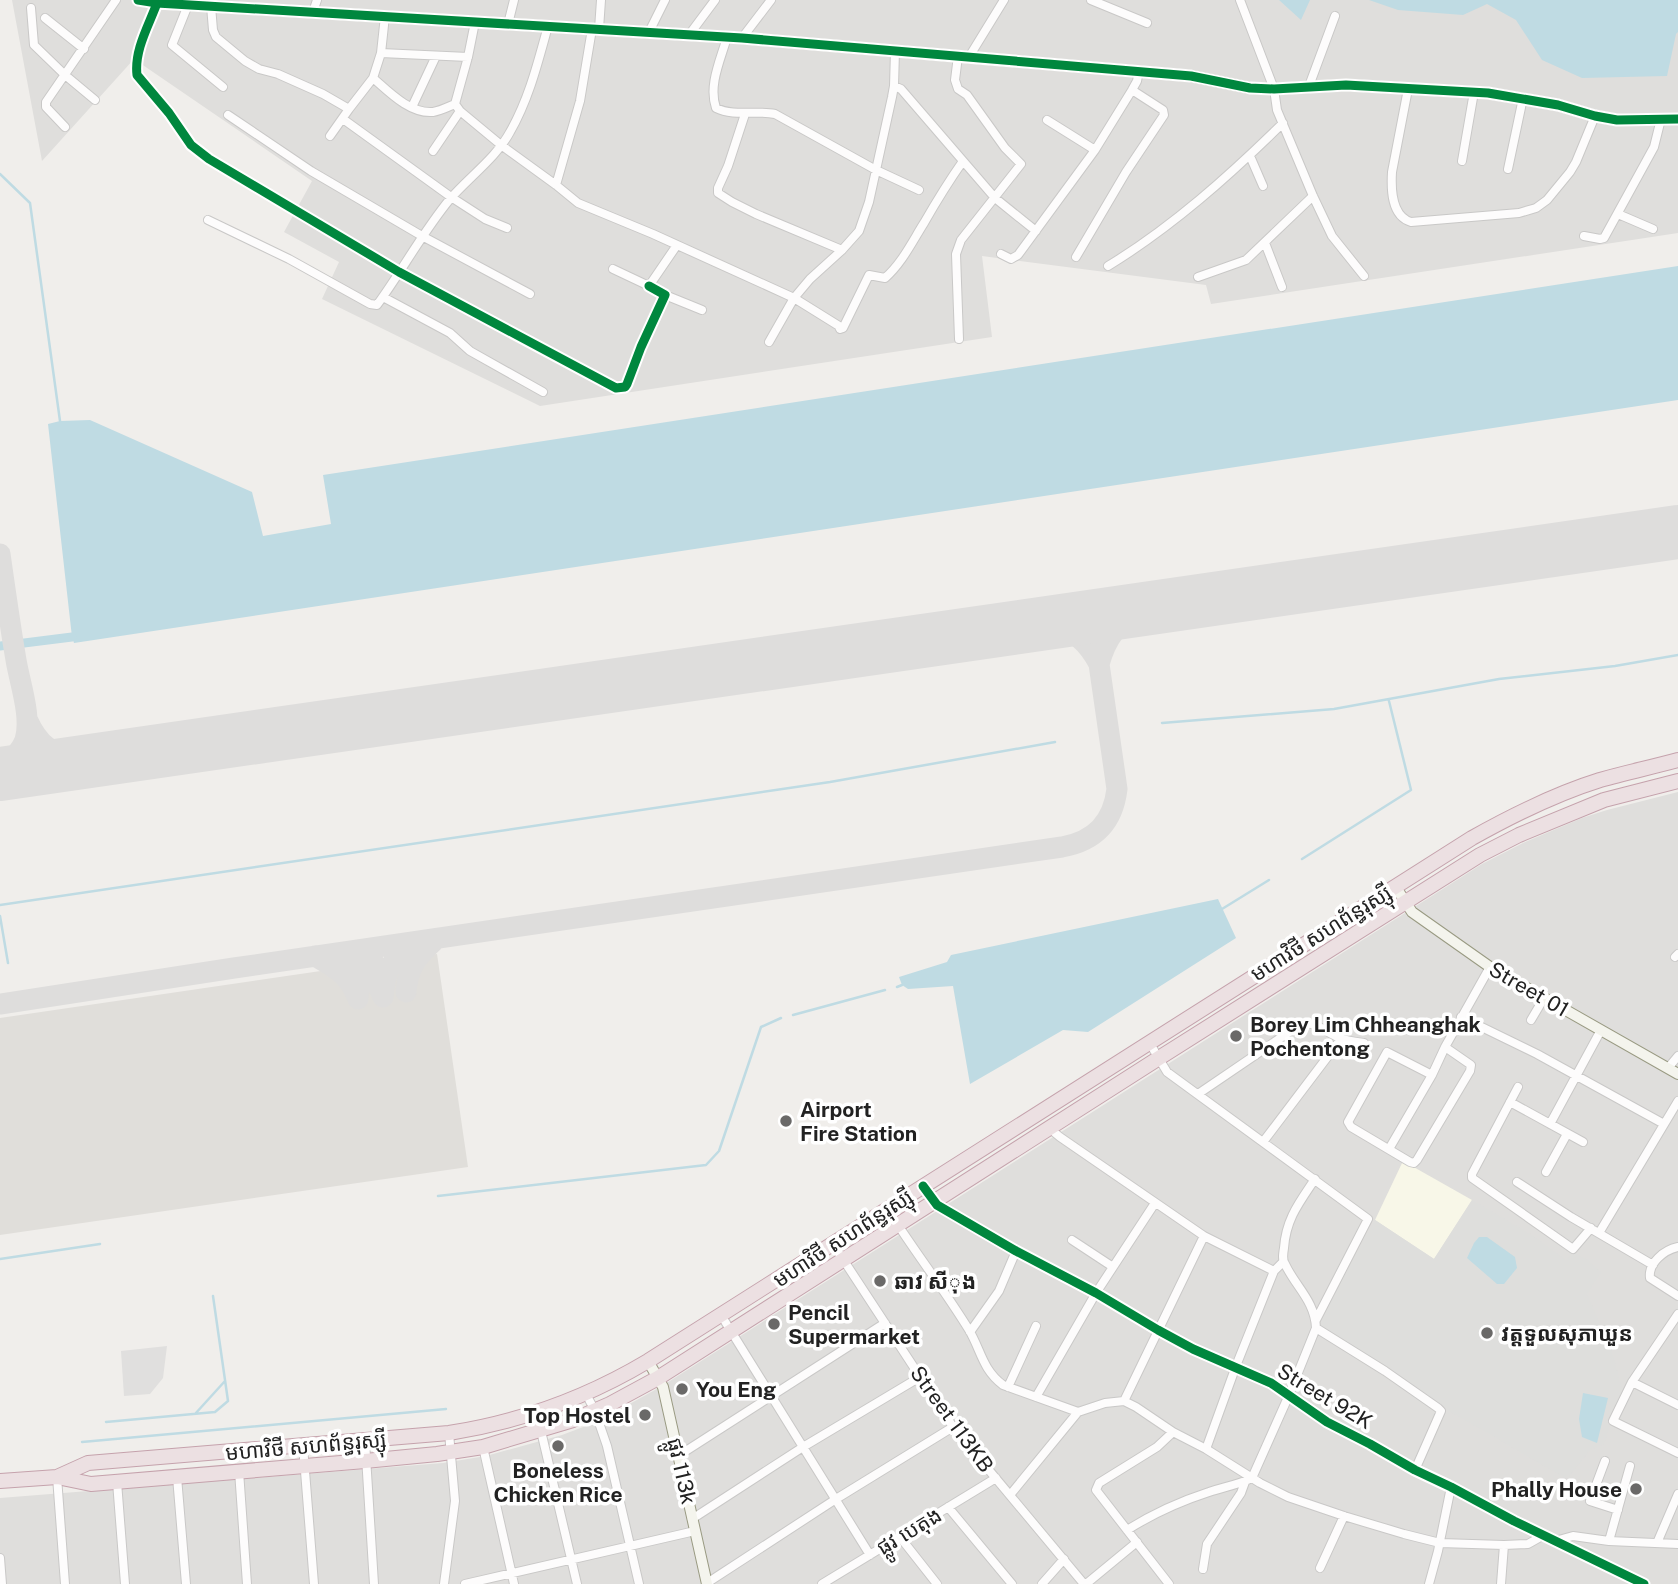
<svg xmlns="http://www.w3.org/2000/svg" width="1678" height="1584" font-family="'Public Sans','Noto Sans Khmer',sans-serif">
  <rect width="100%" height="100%" fill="#f0eeeb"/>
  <path fill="#dfdedc" d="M12 0H1678V233L1211 304 1206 285 982 256 992 337 540 406 322 299 339 262 284 232 312 181 134 59 42 161Z
    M1678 792V1584H0V1498L443 1463 486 1456 562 1435 599 1421 662 1386 1482 864 1523 843 1582 818 1607 810Z"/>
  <path fill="#f8f7e8" d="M1403 1161 1472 1200 1434 1259 1375 1220Z"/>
  <path fill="#dededc" d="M1472 1200 1532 1235 1566 1260 1573 1252 1588 1260 1601 1272 1587 1294 1612 1352 1622 1389 1604 1444 1590 1450 1567 1479 1444 1408 1414 1387 1317 1327 1321 1317 1375 1220 1434 1259Z"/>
  <path fill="#e0deda" d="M437 954 468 1167 0 1235V1018Z"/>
  <path fill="#e0dfde" d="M167 1346 163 1378 150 1394 124 1396 121 1351Z"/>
  <path fill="#bfdbe3" d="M1279 0H1310L1301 20Z
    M1369 0H1678V32L1676 34 1667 76 1582 78 1542 60 1516 20 1487 4 1463 15 1398 10Z
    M1678 266V400L74 643 72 637 48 424 60 421 90 420 252 492 263 536 331 524 323 475Z
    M1218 899 1236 938 1088 1032 1063 1030 970 1084 953 986 908 989 902 985 899 977 947 962 951 955Z
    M1479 1237H1487L1515 1257 1517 1268 1504 1284H1497L1467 1258 1474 1243Z
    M1583 1393 1608 1398 1597 1443 1582 1437 1579 1419Z"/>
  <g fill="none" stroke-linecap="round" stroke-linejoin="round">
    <path stroke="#bfdbe3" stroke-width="2.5" d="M0 174 30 203 60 421
      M1162 723 1334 709 1499 679 1615 666 1678 655
      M1302 859 1411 790 1389 701
      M0 905 830 782 1055 742
      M1222 909 1269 880
      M0 916 8 963
      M897 987 902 985
      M793 1015 885 990
      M438 1196 706 1165 719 1151 761 1027 781 1018
      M0 1259 100 1244
      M195 1414 225 1381
      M106 1422 215 1412 228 1401 213 1296
      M82 1442 446 1409"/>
    <path stroke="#bfdbe3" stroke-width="9" d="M0 646 72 637"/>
    <path stroke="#dedddc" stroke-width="21" d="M0 554C5 589 10 625 16 660 20 684 32 717 25 740 21 751 10 761 0 767
      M1052 622C1075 633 1087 641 1099 664
      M27 719C42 752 55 752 86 762
      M335 955C362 960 373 973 383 997
      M315 956C336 968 349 975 358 999
      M406 992C408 966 418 956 436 939
      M383 997C386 966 391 962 413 942
      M358 999C358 984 363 972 373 960
      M0 1004 234 968 1062 847C1095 841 1113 822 1117 789L1099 664C1107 636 1117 625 1141 609"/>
    <path stroke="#dedddc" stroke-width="54" d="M0 774 1678 532"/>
    <defs>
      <path id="street" d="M1091 0 1147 23
        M1240 0 1274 89 1277 110 1313 196 1332 236 1364 276
        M157 3C149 25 134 50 137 75L169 113 191 145 209 159 399 272 616 388 625 387 627 384 641 347 665 295 649 286
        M188 5 172 45 223 87
        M211 6 213 30 216 37 245 61 259 69 278 74 323 94 349 109
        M31 8 34 45 65 75 95 100
        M313 12 317 0
        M45 18 84 49
        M475 22 468 57 455 104 460 111 501 145 556 185 578 203 653 234 794 298 839 326 840 329 843 328 869 275 885 278C902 263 912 242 924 223 936 202 949 181 963 161
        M508 24 514 0
        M599 29 601 0
        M649 32 665 0
        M689 35 715 0
        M727 37C721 59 708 85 716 108 734 117 756 110 775 114L876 170 919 190
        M742 38 771 0
        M381 53 468 57
        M958 56 955 80 958 89 967 95 1005 148 1021 164 961 240 956 254 959 339
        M969 57 1004 0
        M373 78C389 92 410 114 433 112 440 111 448 107 455 104
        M894 86 901 89 995 198 1036 231
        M1309 86 1335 16
        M1408 89 1392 172C1391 189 1391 216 1411 222L1519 213 1536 208 1547 200 1570 172 1576 162 1595 116
        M412 107 436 56
        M745 114 728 166 718 188V193L732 202 756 214 842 250
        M228 115 311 171 422 236 530 294
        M343 119 451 197 485 219 507 228
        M1047 120 1095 150
        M65 127 46 107V102L116 0
        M330 136 349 109 373 78 381 53 385 16
        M433 151 460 111
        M1250 156 1263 186
        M1462 161 1474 92
        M1508 169 1523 98
        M556 185 580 101 592 29
        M1618 214 1653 229
        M208 220 289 259 370 304 377 305C402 271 422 233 450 199 469 177 496 158 510 132 529 99 538 62 548 26
        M1584 236 1600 239 1604 238 1654 147 1661 119
        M1265 243 1282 287
        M1001 254 1011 259 1018 255 1095 150 1132 90 1137 81 1139 71
        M1076 257 1126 172 1164 115 1163 110 1132 90
        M1108 266C1172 227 1229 176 1283 123
        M613 269 649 286 677 245
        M1198 277 1246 260 1313 196
        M665 295 702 310
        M383 297 450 333 470 351 543 392
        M769 342 794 298 810 279 842 250 859 231 869 202 892 97 894 86 895 51
        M1675 957 1678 954
        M1461 1017 1537 1054 1664 1124
        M1531 1020 1544 998
        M1149 1042 1167 1072 1368 1219 1316 1320
        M1668 1068 1678 1056
        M1432 1075 1387 1052 1348 1122 1351 1127 1410 1162 1414 1163 1417 1160 1470 1071 1471 1065 1445 1047
        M1518 1087 1472 1174V1178L1573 1249 1591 1228
        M1198 1094 1301 1024C1317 1021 1326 1033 1340 1038 1347 1041 1356 1042 1364 1043
        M1510 1102 1583 1142
        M1550 1124 1601 1030
        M1049 1128 1060 1137 1204 1236 1274 1271
        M1263 1142 1341 1039
        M1389 1149 1432 1075 1445 1047 1490 967
        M1546 1172 1567 1134
        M1517 1182 1571 1217 1653 1265
        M923 1186 937 1205 1016 1251 1096 1293 1158 1330 1193 1349 1271 1383 1327 1422 1370 1444 1415 1470 1451 1487 1514 1521 1644 1584
        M898 1225C921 1260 947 1294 969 1330 981 1350 982 1369 1003 1385L1078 1412
        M1599 1233 1678 1101
        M1072 1240 1113 1267
        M833 1244 953 1427 1084 1584
        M1678 1247C1664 1250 1648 1263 1650 1278L1678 1296
        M1678 1314 1632 1382 1613 1421 1678 1453
        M721 1315 870 1555
        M1316 1328 1385 1371 1438 1408 1441 1411 1415 1470
        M970 1332 999 1291 1016 1251
        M1632 1382 1678 1405
        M1008 1387 1036 1326
        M586 1394 595 1411 607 1446 639 1584
        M1036 1397 1096 1293 1155 1203
        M1124 1401 1204 1236
        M541 1431 577 1584
        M365 1441 374 1584
        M303 1446 314 1584
        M483 1447 514 1584
        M1206 1449 1236 1366 1274 1271 1283 1262
        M678 1456 885 1323
        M1605 1461 1590 1501 1618 1510
        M239 1471 247 1584
        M57 1477 65 1584
        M177 1477 186 1584
        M117 1482 125 1584
        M1010 1495 1078 1412 1105 1403 1124 1401 1136 1407 1173 1432 1206 1449 1260 1483 1288 1497 1344 1516 1404 1534 1440 1543 1504 1545 1528 1544 1544 1535
        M948 1507 1012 1584
        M692 1519 803 1447 920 1377
        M1127 1530C1154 1513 1178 1502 1209 1492 1223 1487 1238 1485 1252 1478L1289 1395 1316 1328C1315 1301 1295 1286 1285 1264 1282 1260 1283 1254 1284 1248 1286 1219 1299 1203 1315 1179
        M900 1537 937 1584
        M1555 1541 1573 1536 1609 1541 1678 1544
        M1609 1541 1630 1466
        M1657 1543 1678 1494
        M0 1558 2 1584
        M1320 1568 1344 1516
        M1203 1569 1207 1544 1241 1493 1245 1482
        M707 1583 836 1499 953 1427
        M444 1584 455 1501 449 1433
        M465 1584 695 1531
        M822 1584 996 1478
        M1042 1584 1064 1559
        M1086 1584 1137 1542
        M1169 1584 1096 1490 1099 1483 1157 1447 1173 1432
        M1429 1584 1438 1551 1451 1487
        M1501 1584 1504 1545"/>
      <path id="secondary" d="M138 0 157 3 742 38 1191 76 1250 88 1274 89 1346 85 1488 93 1558 105 1595 116 1617 120 1678 119
        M1395 886 1412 912 1490 967 1678 1074
        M648 1361 663 1387 707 1584"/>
      <path id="highway" d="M57 1477 88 1463 449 1433C520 1422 586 1398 648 1361L1472 838C1513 815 1555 794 1600 780 1625 773 1652 767 1678 760
        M0 1481 57 1477 91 1484 365 1461 437 1454 483 1447 573 1420 610 1404 658 1378 1159 1058 1480 855 1519 835 1604 800 1678 781"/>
    </defs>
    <use href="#street" stroke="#c9c8c7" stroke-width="10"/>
    <use href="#secondary" stroke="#999a82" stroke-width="12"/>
    <use href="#highway" stroke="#c5a2ac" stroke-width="16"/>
    <use href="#street" stroke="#fdfcfc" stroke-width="8"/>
    <use href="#secondary" stroke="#f4f4ed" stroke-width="10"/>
    <use href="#highway" stroke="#ece0e2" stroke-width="14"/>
    <defs>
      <path id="cycleway" d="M138 0 157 3 742 38 1191 76 1250 88 1274 89 1346 85 1488 93 1558 105 1595 116 1617 120 1678 119
        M157 3C149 25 134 50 137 75L169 113 191 145 209 159 399 272 616 388 625 387 627 384 641 347 665 295 649 286
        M923 1186 937 1205 1016 1251 1096 1293 1158 1330 1193 1349 1271 1383 1327 1422 1370 1444 1415 1470 1451 1487 1514 1521 1644 1584"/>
    </defs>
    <use href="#cycleway" stroke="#fff" stroke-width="13"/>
    <use href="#cycleway" stroke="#00873e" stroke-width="9"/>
  </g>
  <g fill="#6a6968" stroke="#fff" stroke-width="2.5">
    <circle cx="1236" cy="1036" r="7"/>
    <circle cx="786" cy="1121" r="7"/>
    <circle cx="880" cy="1281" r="7"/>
    <circle cx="774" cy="1324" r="7"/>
    <circle cx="1487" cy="1333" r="7"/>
    <circle cx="682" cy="1389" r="7"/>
    <circle cx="645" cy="1415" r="7"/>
    <circle cx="558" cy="1446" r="7"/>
    <circle cx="1636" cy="1489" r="7"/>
  </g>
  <g text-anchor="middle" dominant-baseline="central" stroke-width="7" stroke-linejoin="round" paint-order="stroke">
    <g font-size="21" fill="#222" stroke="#fff">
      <text transform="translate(1321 933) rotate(-32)">មហាវិថី សហព័ន្ធរុស្ស៊ី</text>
      <text transform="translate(1529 989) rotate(30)">Street 01</text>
      <text transform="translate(843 1238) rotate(-33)">មហាវិថី សហព័ន្ធរុស្ស៊ី</text>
      <text transform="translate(1325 1396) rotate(31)">Street 92K</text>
      <text transform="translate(952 1419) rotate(54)">Street 113KB</text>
      <text transform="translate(306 1446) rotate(-5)">មហាវិថី សហព័ន្ធរុស្ស៊ី</text>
      <text transform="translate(682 1471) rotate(77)">ផ្លូវ 113k</text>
      <text transform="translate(909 1531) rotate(-31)">ផ្លូវ បេតុង</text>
    </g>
    <g font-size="21" font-weight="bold" fill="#222" stroke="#fff" text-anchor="start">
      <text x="1250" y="1024">Borey Lim Chheanghak<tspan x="1250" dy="24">Pochentong</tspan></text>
      <text x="800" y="1109">Airport<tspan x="800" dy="24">Fire Station</tspan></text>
      <text x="894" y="1281">ឆាវ សីុង</text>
      <text x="788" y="1312">Pencil<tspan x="788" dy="24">Supermarket</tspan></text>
      <text x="1501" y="1333">វត្តទួលសុភាឃួន</text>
      <text x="696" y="1389">You Eng</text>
      <text x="631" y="1415" text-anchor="end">Top Hostel</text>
      <text x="558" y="1470" text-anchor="middle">Boneless<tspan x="558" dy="24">Chicken Rice</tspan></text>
      <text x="1622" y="1489" text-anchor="end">Phally House</text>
    </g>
  </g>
</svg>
